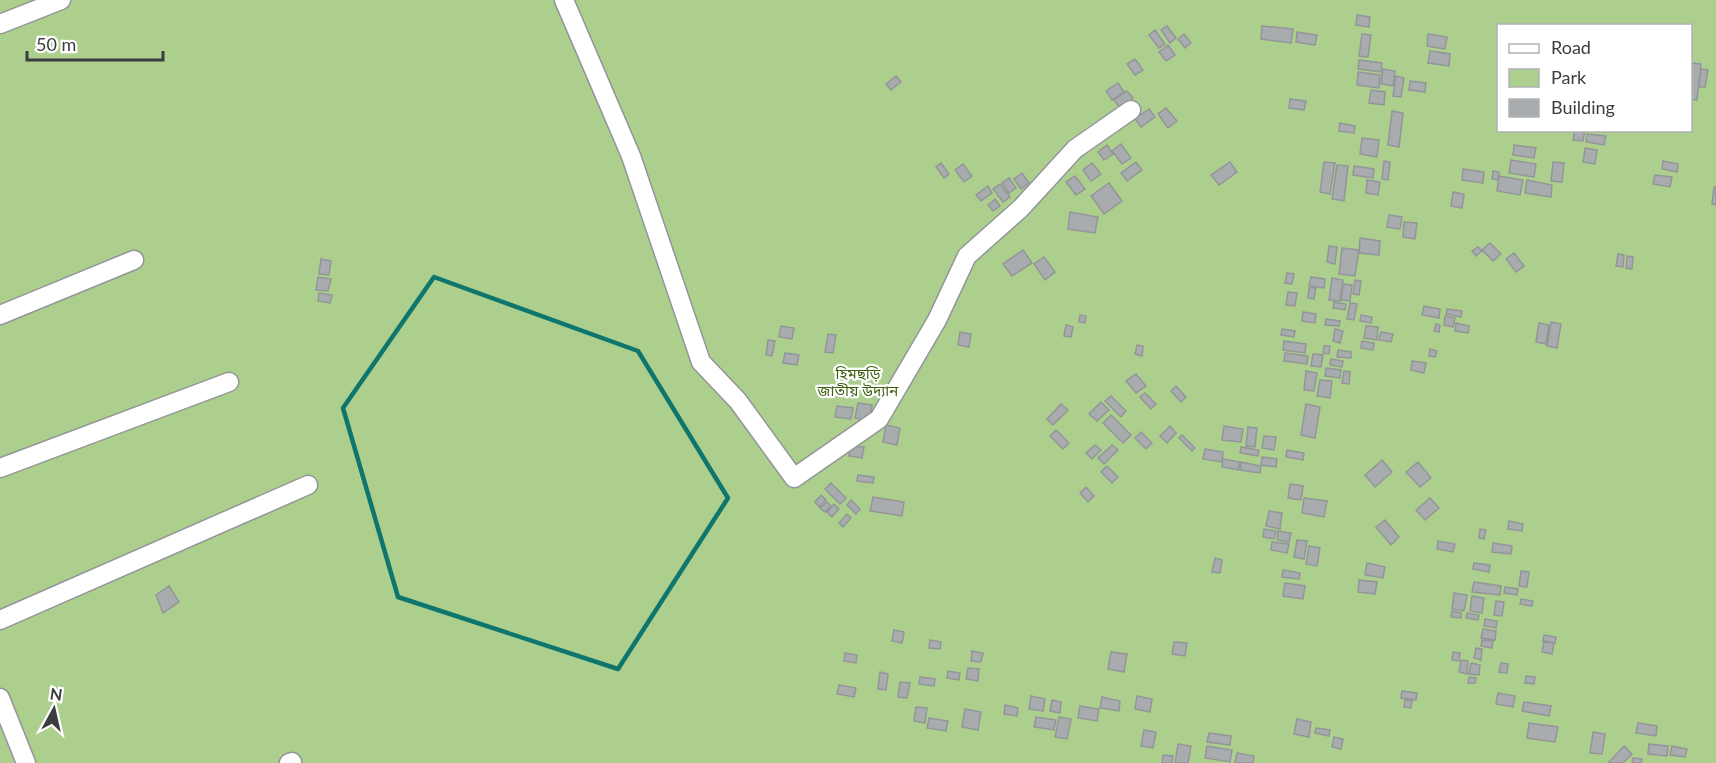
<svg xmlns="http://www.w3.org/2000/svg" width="1716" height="763" font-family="Lato,'Noto Sans Bengali',sans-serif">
  <rect width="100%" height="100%" fill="#e0e3e6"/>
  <path fill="#adcf8e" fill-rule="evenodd" d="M0 0H1716V763H0ZM1498 26H1690V130H1498Z"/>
  <path fill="#a9acae" stroke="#939698" stroke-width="1.5" d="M1357 15 1370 17 1369 27 1356 25Z
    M1167 26 1176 38 1170 43 1161 30Z
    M1262 26 1293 29 1291 43 1261 39Z
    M1155 30 1165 44 1159 48 1149 35Z
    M1297 32 1317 35 1315 45 1296 42Z
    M1184 34 1191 43 1185 48 1178 39Z
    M1362 34 1371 35 1368 57 1359 56Z
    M1428 34 1447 37 1445 49 1427 46Z
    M1168 45 1175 55 1166 61 1159 52Z
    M1430 51 1450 54 1449 66 1428 63Z
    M1135 59 1143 70 1135 75 1127 64Z
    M1359 60 1382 63 1381 72 1358 69Z
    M1690 63 1701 64 1697 100 1690 99Z
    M1383 69 1395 71 1393 86 1381 84Z
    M1701 69 1708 70 1705 87H1699Z
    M1358 72 1380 75 1379 88 1357 85Z
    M896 76 901 82 891 90 886 84Z
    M1396 76 1404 78 1401 97 1393 96Z
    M1410 81 1426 83 1425 92 1409 90Z
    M1118 83 1124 92 1112 100 1106 91Z
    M1371 90 1385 92 1384 105 1369 103Z
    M1127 91 1133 98 1120 108 1114 100Z
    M1290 99 1306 101 1304 110 1289 108Z
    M1166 108 1177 121 1168 128 1158 114Z
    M1149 109 1155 117 1141 127 1135 119Z
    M1392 111 1403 113 1399 147 1388 145Z
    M1340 123 1355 126 1354 133 1339 131Z
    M1575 130H1585L1583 141 1573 140Z
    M1587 134 1606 136 1604 145 1586 142Z
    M1362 138 1379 140 1377 157 1360 154Z
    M1121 144 1131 158 1122 164 1112 151Z
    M1107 145 1113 154 1104 160 1098 152Z
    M1514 145 1536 148 1534 158 1513 155Z
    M1585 148 1597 150 1595 164 1583 162Z
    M1511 160 1536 164 1534 177 1509 173Z
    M1384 161 1390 162 1388 180 1382 179Z
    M1663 161 1678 164 1677 172 1662 169Z
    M1136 162 1142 170 1127 181 1121 173Z
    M1230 162 1237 172 1219 185 1211 175Z
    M1324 162 1335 163 1330 194 1320 192Z
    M1553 162 1564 163 1562 182 1551 181Z
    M941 163 949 174 944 178 936 167Z
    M1092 163 1101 174 1091 181 1083 170Z
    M963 164 972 176 964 182 955 170Z
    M1337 165 1348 166 1344 201 1332 199Z
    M1354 166 1374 169 1373 178 1353 175Z
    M1463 169 1484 172 1483 183 1462 180Z
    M1493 171 1499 172 1498 180 1492 179Z
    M1022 173 1029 183 1021 189 1014 179Z
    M1655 175 1672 177 1670 187 1653 184Z
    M1075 176 1085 189 1076 195 1066 182Z
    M1499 176 1523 180 1520 195 1497 191Z
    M1009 178 1016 188 1009 193 1002 183Z
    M1367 180 1380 182 1378 195 1366 193Z
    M1527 180 1552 185 1551 197 1525 193Z
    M1109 183 1122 201 1104 214 1091 196Z
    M1000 184 1010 197 1003 202 993 189Z
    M988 186 992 193 981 201 976 195Z
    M1714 187H1716V205L1712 204Z
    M1453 192 1464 194 1462 208 1451 206Z
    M995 199 1000 206 993 211 988 205Z
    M1070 212 1098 217 1095 233 1068 229Z
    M1389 215 1402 217 1400 229 1387 227Z
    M1404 222 1417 223 1415 239 1403 237Z
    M1360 238 1380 241 1379 255 1359 253Z
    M1490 243 1501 254 1493 261 1482 250Z
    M1329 246 1337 247 1335 264 1327 262Z
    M1478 247 1482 251 1476 256 1472 251Z
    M1342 248 1359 250 1355 276 1339 274Z
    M1023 250 1032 263 1012 276 1003 264Z
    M1514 253 1524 266 1516 272 1506 259Z
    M1618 254 1624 255 1623 267 1616 266Z
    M1627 256 1633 257 1632 269 1626 268Z
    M1044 257 1055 272 1045 280 1034 264Z
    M321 259 331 261 329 275 319 274Z
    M1287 273 1294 274 1292 284 1285 283Z
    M318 277 331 279 328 291 316 290Z
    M1311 277 1325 279 1324 288 1309 286Z
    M1332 278 1343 280 1340 301 1329 300Z
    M1355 280 1361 281 1359 295 1353 294Z
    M1343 284 1352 285 1350 301 1341 300Z
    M1309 288H1316L1314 299 1308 298Z
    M1288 292 1297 293 1295 306 1286 305Z
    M319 293 332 295 330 303 318 301Z
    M1334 302 1346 304 1345 310 1333 308Z
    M1350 303 1357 304 1354 320 1347 319Z
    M1424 306 1440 309 1439 318 1422 315Z
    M1447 309 1462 311 1461 317 1446 314Z
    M1303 312 1316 314 1315 323 1302 321Z
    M1080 315 1086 316 1085 323 1079 322Z
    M1361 315 1372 317 1371 323 1360 321Z
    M1445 316 1455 318 1453 327 1444 325Z
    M1326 319 1340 321 1339 326 1325 325Z
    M1551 322 1561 324 1557 348 1547 346Z
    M1456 323 1469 326 1468 333 1455 331Z
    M1539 323 1549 325 1546 344 1536 342Z
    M1436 324 1440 325 1439 332 1434 331Z
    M1066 325 1073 327 1071 337 1064 336Z
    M781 326 794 328 792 339 779 337Z
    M1366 326 1378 327 1377 340 1364 338Z
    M1282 329 1295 331 1294 337 1281 335Z
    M1335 329 1343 331 1340 343 1333 341Z
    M960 332 971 334 969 347 958 345Z
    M1381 332 1393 334 1391 342 1379 340Z
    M828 334 836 335 833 353 825 352Z
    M768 340 775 341 772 356 766 355Z
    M1284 341 1306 344 1305 353 1283 350Z
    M1362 341 1374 343 1373 350 1361 348Z
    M1137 345 1143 346 1142 356 1135 354Z
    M1324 346H1330L1329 354 1323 353Z
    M1430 349 1437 351 1435 357 1429 356Z
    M1338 350 1351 352V358L1337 357Z
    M785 353 799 355 797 365 783 363Z
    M1285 353 1308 356 1307 364 1284 361Z
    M1313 354 1323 355 1321 367 1311 366Z
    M1331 359 1343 361 1342 367 1330 365Z
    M1412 361 1426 363 1424 373 1411 370Z
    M1326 368 1341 370 1340 378 1325 376Z
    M1306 371 1317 373 1314 391 1304 390Z
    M1344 371 1350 372 1349 384 1342 383Z
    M1136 374 1146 386 1136 393 1126 381Z
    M1320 380 1332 381 1330 398 1317 396Z
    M835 386 852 389 851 397 834 394Z
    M1176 386 1186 397 1181 402 1171 391Z
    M1145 393 1156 404 1151 409 1140 397Z
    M1111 396 1126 411 1121 417 1105 401Z
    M1101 402 1109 410 1097 421 1089 414Z
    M858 403 872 405 870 421 855 418Z
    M1061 404 1068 410 1053 425 1047 419Z
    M1306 404 1320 407 1315 438 1301 435Z
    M837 406 853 408 851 419 835 417Z
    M1111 415 1131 435 1123 443 1103 423Z
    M886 425 900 428 897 445 883 442Z
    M1170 426 1176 433 1167 443 1160 436Z
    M1224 426 1243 429 1241 442 1222 440Z
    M1248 427 1257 428 1255 447 1246 446Z
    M1056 430 1069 443 1063 449 1050 436Z
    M1141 432 1152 443 1146 449 1135 438Z
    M1182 435 1195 448 1192 451 1179 438Z
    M1264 436 1276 437 1274 450 1262 448Z
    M1095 445 1101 450 1092 459 1086 453Z
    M1112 445 1118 450 1104 464 1098 458Z
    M851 446 864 447 862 458 849 456Z
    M1241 447 1259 450 1258 456 1240 453Z
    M1205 449 1223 452 1222 462 1203 459Z
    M1287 450 1304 453 1303 460 1286 457Z
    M1262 457 1277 459 1276 467 1261 465Z
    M1223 459 1240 462 1238 470 1222 467Z
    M1382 460 1392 472 1375 487 1365 475Z
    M1241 462 1261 466 1260 473 1240 470Z
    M1418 462 1431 478 1420 487 1406 472Z
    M1107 466 1118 477 1112 483 1101 472Z
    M858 475 874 477 873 483 857 481Z
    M831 483 846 498 840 504 825 489Z
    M1290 484 1303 486 1301 500 1288 498Z
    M1086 487 1094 496 1088 502 1080 493Z
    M821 495 826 500 819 507 815 502Z
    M873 497 904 502 902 516 870 511Z
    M1304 498 1327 501 1324 517 1302 513Z
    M1430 498 1439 508 1425 520 1416 510Z
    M851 500 860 509 856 514 847 505Z
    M827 502 831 506 825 512 820 508Z
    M834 504 839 509 832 517 827 512Z
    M1269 511 1282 513 1280 529 1266 526Z
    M847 514 851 518 843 527 839 523Z
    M1385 520 1399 537 1391 545 1376 527Z
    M1509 521 1523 524 1522 531 1508 529Z
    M1264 529 1276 531 1274 539 1263 537Z
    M1480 529 1486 530 1484 539 1479 538Z
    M1278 531 1291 533 1289 542 1277 540Z
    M1297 540 1307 541 1304 559 1294 557Z
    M1438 541 1455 544 1453 552 1437 549Z
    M1272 542 1289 544 1287 553 1271 550Z
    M1493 543 1512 546 1511 554 1492 552Z
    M1309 546 1320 548 1317 566 1306 564Z
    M1215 558 1222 560 1220 573 1212 572Z
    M1367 563 1385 567 1383 578 1365 575Z
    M1474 563 1490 565 1489 572 1473 569Z
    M1283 570 1300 573 1299 579 1282 577Z
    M1521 571 1529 572 1527 587 1519 586Z
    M1359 580 1377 582 1375 594 1358 592Z
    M1474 582 1501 586 1500 595 1472 592Z
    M1285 583 1305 586 1303 599 1283 596Z
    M169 586 179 602 163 613 156 595Z
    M1505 587 1518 589 1517 595 1504 593Z
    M1454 593 1467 595 1464 611 1452 609Z
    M1472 596 1484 598 1482 613 1470 611Z
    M1521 599 1533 601 1532 606 1520 604Z
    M1496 601 1504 602 1502 616 1494 615Z
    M1452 611 1461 613V618L1451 617Z
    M1467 613 1479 615 1478 620 1466 618Z
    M1485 619 1497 621 1496 628 1484 626Z
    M1483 629 1496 631 1495 640 1481 638Z
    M894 630 904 632 902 643 892 641Z
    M1544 635 1556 637 1555 643 1543 641Z
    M930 640 941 642 940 649 929 648Z
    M1482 640 1493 641 1492 648 1481 646Z
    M1174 642 1187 643 1185 656 1172 654Z
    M1544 642 1554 643 1552 654 1542 652Z
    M1476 648 1482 649 1481 660 1474 658Z
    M972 651 983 653 981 662 971 661Z
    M1111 652 1127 654 1124 672 1108 669Z
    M1453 652 1460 653 1459 661 1452 660Z
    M845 653 857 655 856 663 844 661Z
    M1461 660 1468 661 1467 674 1459 672Z
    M1471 663 1480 665 1479 675 1469 674Z
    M1501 663 1508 664 1507 673 1499 672Z
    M968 668 979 669 978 681 966 679Z
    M948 671 960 673 959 680 947 678Z
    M880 672 888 674 886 690 878 689Z
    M1526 676 1535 677 1534 684 1525 683Z
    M920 677 935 679 934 686 919 684Z
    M1469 677 1476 678 1475 683H1468Z
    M900 682 910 683 907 698 898 697Z
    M839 685 856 688 854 697 837 694Z
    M1402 691 1417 693 1416 700 1401 698Z
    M1498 693 1515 696 1513 707 1496 704Z
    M1031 696 1045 699 1043 711 1029 709Z
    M1137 696 1152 699 1150 712 1135 709Z
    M1102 697 1120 701 1119 711 1100 708Z
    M1052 700 1061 702 1060 713 1050 711Z
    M1405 700 1412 701 1411 708 1404 707Z
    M1524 702 1551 706 1549 716 1522 711Z
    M1005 705 1018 708 1017 716 1004 714Z
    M1080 706 1099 709 1097 721 1078 718Z
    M916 707 927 708 925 723 914 721Z
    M965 709 981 712 978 730 962 727Z
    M1036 717 1056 720 1054 730 1034 727Z
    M1059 717 1071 719 1067 739 1055 737Z
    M929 718 948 721 946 731 927 728Z
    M1297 719 1311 722 1309 737 1294 734Z
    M1529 723 1558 727 1555 742 1527 738Z
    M1638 723 1657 726 1656 736 1636 733Z
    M1316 728 1330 730 1329 736 1315 733Z
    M1144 730 1156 732 1153 748 1141 746Z
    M1593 732 1605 734 1602 754 1590 753Z
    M1209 733 1231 736 1230 745 1207 742Z
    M1334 737 1343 739 1341 749 1332 747Z
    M1178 744 1191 746 1188 763H1175Z
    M1649 744 1668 746 1667 756 1648 754Z
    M1207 746 1232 750 1230 762 1205 758Z
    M1624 746 1632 754 1623 763H1608Z
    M1672 746 1687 749 1685 757 1670 755Z
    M1237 753 1254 756 1253 763H1235Z
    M1163 755 1173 756 1172 763H1162Z
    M1633 758 1642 759 1641 763H1632Z"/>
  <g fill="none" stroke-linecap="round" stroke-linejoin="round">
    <defs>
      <path id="minor" d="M564 0 631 156 701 362 738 401 794 478 879 419 937 320 967 256 1021 208 1075 149 1131 110
        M0 24 61 0
        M0 315 134 260
        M0 468 229 382
        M0 620 308 485
        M0 698 26 763
        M289 763 292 762"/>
    </defs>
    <use href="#minor" stroke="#939698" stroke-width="21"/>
    <use href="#minor" stroke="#fff" stroke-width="18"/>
  </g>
  <path fill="none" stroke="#0f766e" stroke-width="4.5" stroke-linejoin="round" d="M434 277 638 351 728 498 618 669 398 597 343 408Z"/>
  <g text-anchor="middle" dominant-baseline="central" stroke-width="4.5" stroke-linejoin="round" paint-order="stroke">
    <g font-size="15" fill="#3c5f0c" stroke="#fff">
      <text x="858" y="373">হিমছড়ি<tspan x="858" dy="17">জাতীয় উদ্যান</tspan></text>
    </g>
  </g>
  <rect x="1497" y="24" width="195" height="108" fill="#ffffff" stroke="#b1b1b2" stroke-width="1.5"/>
  <rect x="1509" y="44" width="30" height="9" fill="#ffffff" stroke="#b1b1b2" stroke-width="1.5"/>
  <text x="1551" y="54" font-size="18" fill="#3c3d3e">Road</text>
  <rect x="1509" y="69" width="30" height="18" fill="#adcf8e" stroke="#b1b1b2" stroke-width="1.5"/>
  <text x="1551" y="84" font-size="18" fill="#3c3d3e">Park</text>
  <rect x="1509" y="99" width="30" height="18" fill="#a9acae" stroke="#b1b1b2" stroke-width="1.5"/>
  <text x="1551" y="114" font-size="18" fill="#3c3d3e">Building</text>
  <g transform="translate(54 709) rotate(8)" stroke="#ffffff" stroke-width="4.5" paint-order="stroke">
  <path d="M0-4.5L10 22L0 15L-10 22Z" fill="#3c3d3e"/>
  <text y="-9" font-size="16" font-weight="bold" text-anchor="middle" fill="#3c3d3e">N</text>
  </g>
  <path d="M27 51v9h136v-9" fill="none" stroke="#3c3d3e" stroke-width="3"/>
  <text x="36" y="51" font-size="18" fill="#3c3d3e" stroke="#ffffff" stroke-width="4.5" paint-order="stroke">50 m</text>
</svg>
